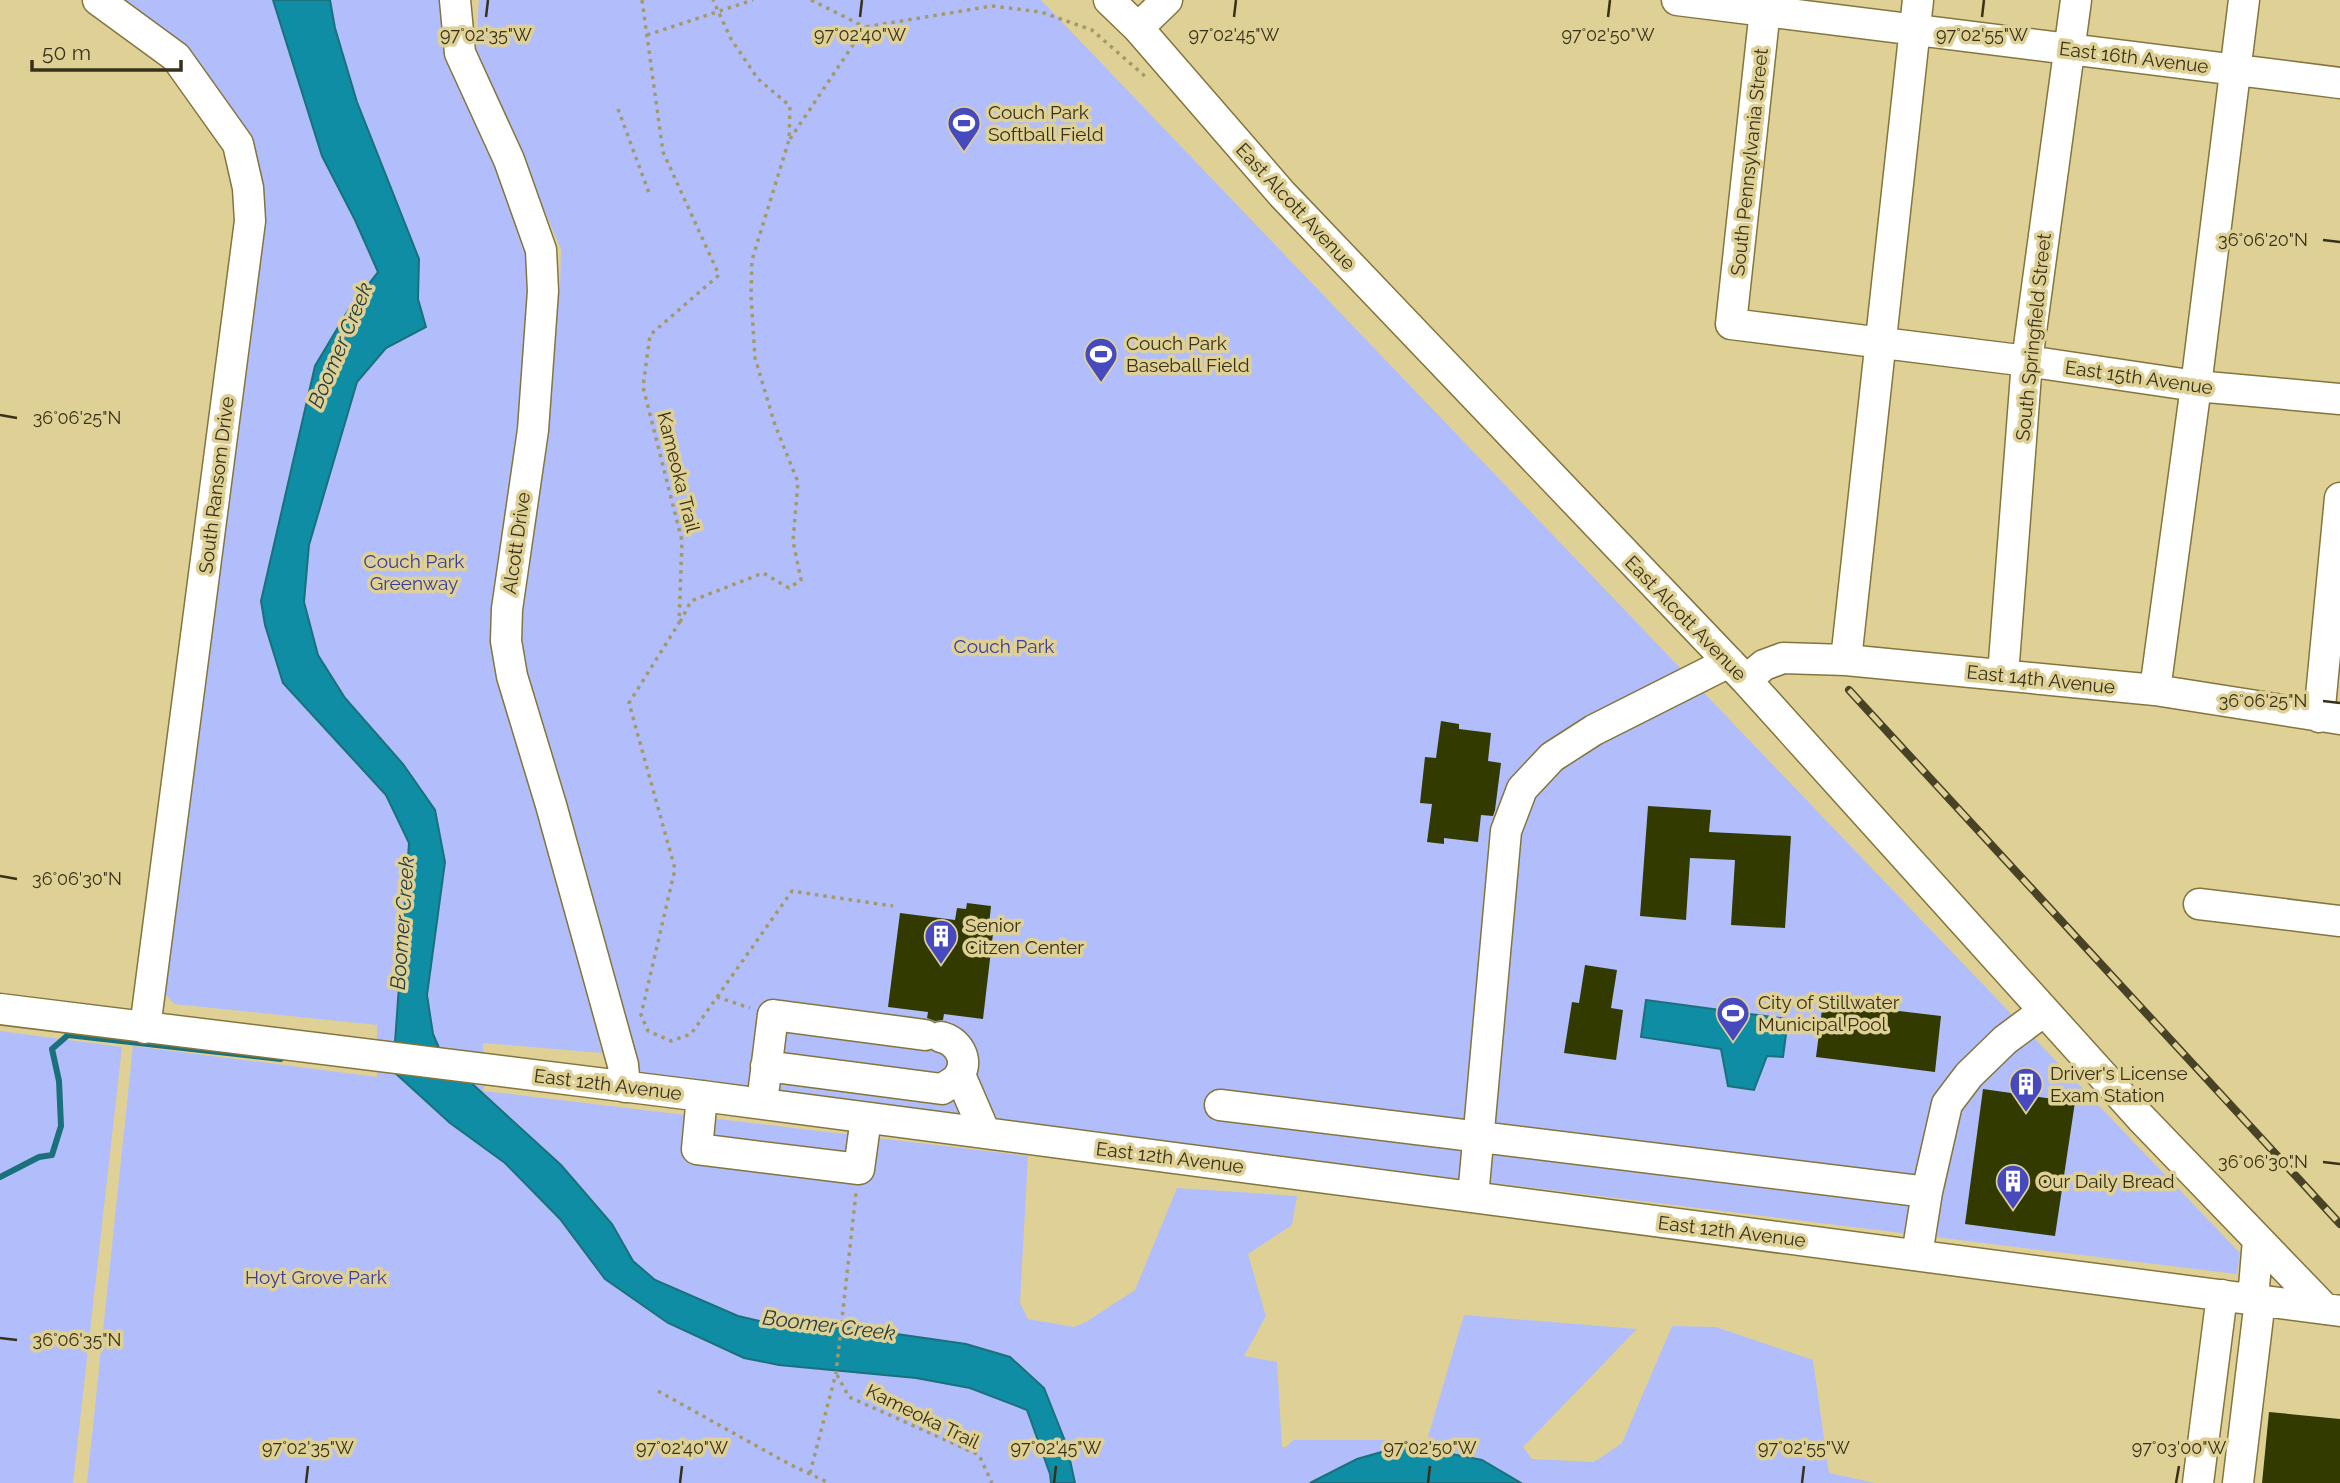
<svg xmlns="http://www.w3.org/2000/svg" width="2340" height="1483" font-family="Raleway,sans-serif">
  <rect width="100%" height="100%" fill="#dfd195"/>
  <path fill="#b2befb" d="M115 0H273L301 89 378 272 349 309 261 601 265 625 283 683 386 795 409 843 393 1071 443 1057 433 1034 427 995 445 862 403 764 345 698 318 655 304 602 309 545 357 382 386 348 425 327 418 299 419 259 357 102 335 28 330 0H462L460 54 543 291 522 563 560 288 561 249 476 53 479 0H1041L2240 1253 2237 1274 635 1078 512 676 602 1053 483 1043 484 1091 1028 1156 1020 1303 1028 1319 1074 1327 1086 1322 1135 1290 1177 1188 1297 1196 1292 1225 1248 1254 1266 1316 1244 1356 1277 1362 1282 1447H1286L1293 1440H1427L1464 1315 1637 1329 1523 1447 1532 1459 1594 1462 1622 1443 1672 1326 1716 1327 1813 1360 1829 1473 1875 1483H87L133 1046 377 1077V1025L174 1004 164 993 240 223 237 187 207 97Z
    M0 1031 122 1047 73 1483H0Z"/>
  <path fill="#0e8da5" stroke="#1a717b" stroke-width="2" d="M273 0H330L335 28 357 102 419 259 418 299 426 327 386 348 357 382 309 545 304 602 318 655 345 698 403 764 435 810 445 862 427 995 433 1034 443 1057 561 1165 612 1224 633 1261 655 1280 738 1316 773 1324 862 1329 966 1344 1010 1357 1044 1388 1067 1446 1075 1483H1051L1050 1474 1027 1410 970 1388 916 1378 779 1365 744 1358 668 1323 605 1279 560 1219 505 1163 450 1123 393 1071 409 843 386 795 283 683 265 625 261 601 315 366 349 309 378 272 355 220 322 156Z
    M1646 1000 1788 1019 1783 1057 1767 1056 1754 1090 1728 1086 1721 1049 1641 1037Z
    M1406 1445 1482 1460 1521 1483H1310L1357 1459Z"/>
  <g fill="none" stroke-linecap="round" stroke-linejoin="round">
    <path stroke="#1a717b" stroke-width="6" d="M0 1177 39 1157 52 1155 61 1126 59 1081 52 1049 68 1035 281 1059"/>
  </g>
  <path fill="#333a00" d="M1441 721 1459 724V729L1491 733 1488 761 1501 763 1495 810 1493 816 1481 815 1478 842 1444 838V844L1427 842 1432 804 1420 803 1425 757 1436 758Z
    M1648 806 1711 810 1709 832 1791 836 1785 928 1731 925 1735 860 1690 858 1686 920 1640 916Z
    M967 903 991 906 989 925H994L983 1019 944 1014 943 1020 935 1021 927 1018 928 1012 888 1007 900 913 955 920 957 908 966 909Z
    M1585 965 1617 970 1611 1008 1623 1010 1616 1060 1564 1053 1572 1002 1579 1003Z
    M1823 1002 1941 1016 1935 1072 1816 1057Z
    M1983 1089 2075 1102 2055 1236 1965 1224Z
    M2269 1412 2340 1419V1483H2262Z"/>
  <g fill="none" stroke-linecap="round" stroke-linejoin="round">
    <defs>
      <path id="minor" d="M98 0 176 57 238 144 248 188 250 221 145 1028
        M455 0 460 53 509 160 541 250 543 291 533 430 507 609 506 641 512 676 551 805 623 1065 625 1087
        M1109 0 1138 28 1282 194 1746 680 2141 1118 2325 1309
        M1677 0 2340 83
        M1766 0 1731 324 2027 361 2196 386 2340 399
        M1138 28 1167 0
        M1846 660 1918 0
        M2003 675 2027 361 2076 0
        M1746 680 1764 665 1783 658 1846 660 2155 690 2340 719
        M2155 690 2196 386 2244 0
        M2319 717 2340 498
        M2199 904 2340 921
        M0 1009 702 1096 2340 1311
        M766 1066 942 1089C948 1085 957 1081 960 1074 969 1058 957 1041 941 1037
        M960 1075 985 1133
        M764 1087 773 1015 925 1035
        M702 1096 697 1149 859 1169 866 1118
        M1220 1105 1927 1192 1917 1255
        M1927 1192 1947 1104 1969 1075 2005 1040 2044 1011
        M1473 1197 1506 831 1522 789 1552 757 1594 730 1729 662
        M2253 1299 2258 1240
        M2198 1483 2222 1295
        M2238 1483 2260 1300"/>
    </defs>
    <use href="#minor" stroke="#83753c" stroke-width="33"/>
    <path stroke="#a49969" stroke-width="3.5" stroke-dasharray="3.5 5" stroke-linecap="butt" d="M642 0 663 152 719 275 650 335 643 387 682 541 679 623 629 703 675 869 641 1015 648 1031 671 1041 691 1034 717 997 750 1008
      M811 0 865 27
      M647 35 753 0
      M618 109 649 193
      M790 139 865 27 992 6 1041 12 1092 30 1147 78
      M680 622 691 601 763 573 789 588 801 580 793 541 798 482 775 425 755 358 751 296 752 260 789 140 790 106 758 79 731 39 713 0
      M717 997 792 891 893 906
      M837 1375 849 1397 979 1455 992 1483
      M658 1391 789 1464 829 1483
      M810 1473 836 1373 856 1193"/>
    <use href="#minor" stroke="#fff" stroke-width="30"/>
    <defs>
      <path id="rail" d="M1849 690 2340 1224"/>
    </defs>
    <use href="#rail" stroke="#484226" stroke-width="8"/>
    <use href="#rail" stroke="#dfd195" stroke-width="5" stroke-dasharray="16" stroke-linecap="butt"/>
  </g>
  <path fill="none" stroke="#373119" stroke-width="2.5" d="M486 17 488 0M860 17 862 0M1234 17 1236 0M1608 17 1610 0M1982 17 1984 0M2323 240 2340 242M0 415 17 418M2323 701 2340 703M0 876 17 879M2323 1162 2340 1164M0 1338 17 1340M306 1483 308 1466M680 1483 682 1466M1054 1483 1056 1466M1428 1483 1430 1466M1802 1483 1804 1466M2176 1483 2179 1466"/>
  <defs>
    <symbol id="stadium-pin" viewBox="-11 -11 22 30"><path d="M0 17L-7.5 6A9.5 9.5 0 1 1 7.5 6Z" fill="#4749bf" stroke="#dfd195"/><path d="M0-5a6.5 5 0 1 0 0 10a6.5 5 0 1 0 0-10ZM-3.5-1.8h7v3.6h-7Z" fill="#fff"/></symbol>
    <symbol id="building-pin" viewBox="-11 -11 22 30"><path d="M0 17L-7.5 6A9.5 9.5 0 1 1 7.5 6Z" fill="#4749bf" stroke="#dfd195"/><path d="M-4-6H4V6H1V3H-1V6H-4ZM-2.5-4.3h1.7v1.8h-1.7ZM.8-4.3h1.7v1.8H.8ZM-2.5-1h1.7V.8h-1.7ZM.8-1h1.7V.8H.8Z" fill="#fff"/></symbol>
  </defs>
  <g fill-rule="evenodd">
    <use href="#stadium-pin" x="945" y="104" width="38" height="52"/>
    <use href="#stadium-pin" x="1082" y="335" width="38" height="52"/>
    <use href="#building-pin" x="922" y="917" width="38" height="52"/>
    <use href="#stadium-pin" x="1714" y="994" width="38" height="52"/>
    <use href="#building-pin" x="2007" y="1065" width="38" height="52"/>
    <use href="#building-pin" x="1994" y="1162" width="38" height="52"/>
  </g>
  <g text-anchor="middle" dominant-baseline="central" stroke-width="7" stroke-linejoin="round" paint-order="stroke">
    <g font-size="19" fill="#373119" stroke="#dfd195">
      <text transform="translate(2134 57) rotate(7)">East 16th Avenue</text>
      <text transform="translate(1749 162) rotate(-84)">South Pennsylvania Street</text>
      <text transform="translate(1296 206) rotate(47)">East Alcott Avenue</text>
      <text transform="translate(2033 337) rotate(-84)">South Springfield Street</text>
      <text transform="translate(2139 377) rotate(8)">East 15th Avenue</text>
      <text transform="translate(679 472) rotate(76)">Kameoka Trail</text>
      <text transform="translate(216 485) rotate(-83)">South Ransom Drive</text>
      <text transform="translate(516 543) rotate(-82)">Alcott Drive</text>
      <text transform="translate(1686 618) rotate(46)">East Alcott Avenue</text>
      <text transform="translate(2041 679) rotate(6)">East 14th Avenue</text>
      <text transform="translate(608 1084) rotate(7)">East 12th Avenue</text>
      <text transform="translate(1170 1157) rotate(7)">East 12th Avenue</text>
      <text transform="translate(1732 1231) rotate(7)">East 12th Avenue</text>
      <text transform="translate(923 1416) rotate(26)">Kameoka Trail</text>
    </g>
    <g font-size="19" fill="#373119" stroke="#dfd195" text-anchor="start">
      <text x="988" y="112">Couch Park<tspan x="988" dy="22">Softball Field</tspan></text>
      <text x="1126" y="343">Couch Park<tspan x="1126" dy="22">Baseball Field</tspan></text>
      <text x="965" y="925">Senior<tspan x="965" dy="22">Citzen Center</tspan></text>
      <text x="1758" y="1002">City of Stillwater<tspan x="1758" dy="22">Municipal Pool</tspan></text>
      <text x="2050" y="1073">Driver's License<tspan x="2050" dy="22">Exam Station</tspan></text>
      <text x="2038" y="1181">Our Daily Bread</text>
    </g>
    <g font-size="19" fill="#393b9f" stroke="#dfd195">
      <text x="414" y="561">Couch Park<tspan x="414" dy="22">Greenway</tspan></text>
      <text x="1004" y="646">Couch Park</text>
      <text x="316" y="1277">Hoyt Grove Park</text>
    </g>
    <g font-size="21" font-style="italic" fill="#263e44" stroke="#dfd195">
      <text transform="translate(340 345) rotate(-67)">Boomer Creek</text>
      <text transform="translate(402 923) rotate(-86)">Boomer Creek</text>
      <text transform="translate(829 1325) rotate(7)">Boomer Creek</text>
    </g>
  </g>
  <g font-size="18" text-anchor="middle" fill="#373119" stroke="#dfd195" stroke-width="7" stroke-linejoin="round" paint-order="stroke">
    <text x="486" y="41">97°02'35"W</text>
    <text x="860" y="41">97°02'40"W</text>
    <text x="1234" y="41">97°02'45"W</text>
    <text x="1608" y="41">97°02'50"W</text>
    <text x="1982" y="41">97°02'55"W</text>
    <text x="2263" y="246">36°06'20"N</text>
    <text x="77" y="424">36°06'25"N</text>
    <text x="2263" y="707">36°06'25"N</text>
    <text x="77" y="885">36°06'30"N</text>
    <text x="2263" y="1168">36°06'30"N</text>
    <text x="77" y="1346">36°06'35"N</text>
    <text x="308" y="1454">97°02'35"W</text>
    <text x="682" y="1454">97°02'40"W</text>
    <text x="1056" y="1454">97°02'45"W</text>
    <text x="1430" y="1454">97°02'50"W</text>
    <text x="1804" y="1454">97°02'55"W</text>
    <text x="2179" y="1454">97°03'00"W</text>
  </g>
  <path d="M32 60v10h149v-10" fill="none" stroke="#373119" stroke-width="3.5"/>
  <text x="42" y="60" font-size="21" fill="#373119" stroke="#dfd195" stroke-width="5" paint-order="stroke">50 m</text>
</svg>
